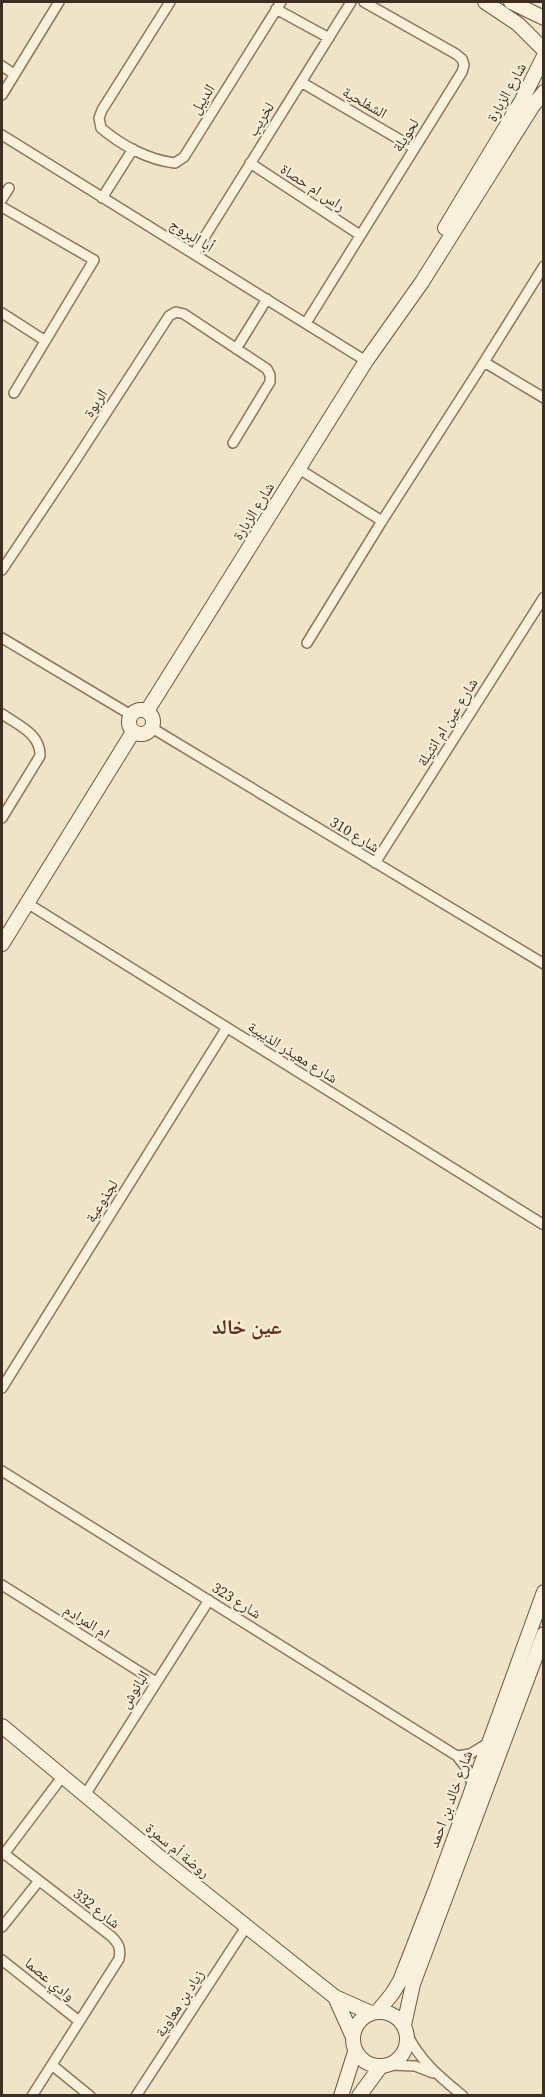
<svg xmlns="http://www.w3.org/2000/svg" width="545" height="2097" font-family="'Source Serif 4','Noto Naskh Arabic',serif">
  <rect width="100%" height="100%" fill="#f0e4c8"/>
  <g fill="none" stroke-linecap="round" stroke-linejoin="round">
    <defs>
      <path id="street" d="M170 2 102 110 99 118 101 128C121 145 148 160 175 163L184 157 281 2
        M276 9 329 38
        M2 66 14 74
        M301 82 414 148
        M2 95 59 2
        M2 135 366 361
        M250 163 360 235
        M102 198 133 149
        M2 199 9 188
        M2 207 94 260 14 393
        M194 254 351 2
        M2 313 44 340
        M306 323 462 72 464 65 462 59 456 54 364 2
        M236 349 267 299
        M484 362 544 266
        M299 469 382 521 484 362 544 398
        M2 570 75 461 169 316 176 312 184 314 267 369 270 375V382L233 443
        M2 638 131 715
        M307 643 382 521
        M2 714C18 725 41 734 40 756L2 818
        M152 728 544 964
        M375 863 544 597
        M27 903 544 1225
        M2 1388 226 1029
        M2 1471 457 1756 467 1769 472 1784
        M2 1585 156 1682
        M457 1756 470 1754 488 1743
        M85 1795 209 1600
        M2 1852 111 1936C119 1944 121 1948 119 1959L32 2096
        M4 1854 62 1777
        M2 1927 38 1882
        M2 1960 79 2021
        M407 2034C420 2061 440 2077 463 2096
        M52 2065 90 2096
        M390 2065 415 2066 433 2073
        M136 2096 246 1927"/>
      <path id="secondary" d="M485 2 518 24 543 49
        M511 2 544 18
        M445 228 522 100 544 56
        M129 722a12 12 0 1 1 24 0a12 12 0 1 1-24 0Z
        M147 711 366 361 422 282 532 107 544 92
        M2 944 133 732
        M2 1726 162 1859 335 1997 371 2013
        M335 1997 352 2035
        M378 2011 392 1994 400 1981 437 1886 544 1592
        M353 2039a27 27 0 1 1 54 0a27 27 0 1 1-54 0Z
        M404 2025 413 1984 544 1634
        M341 2096 355 2052
        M359 2096 381 2066"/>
    </defs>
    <use href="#street" stroke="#8d765c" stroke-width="12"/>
    <use href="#secondary" stroke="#6f573f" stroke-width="16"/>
    <use href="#street" stroke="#faf1dc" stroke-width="9"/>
    <use href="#secondary" stroke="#faf1dc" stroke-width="14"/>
  </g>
  <g text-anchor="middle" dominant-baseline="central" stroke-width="4.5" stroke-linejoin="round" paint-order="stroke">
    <g font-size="15" fill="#3d2e20" stroke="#f7eed8">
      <text transform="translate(506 92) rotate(-61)">شارع الزبارة</text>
      <text transform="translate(202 99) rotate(-58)">الديبل</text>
      <text transform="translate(365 102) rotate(30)">الشفلحية</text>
      <text transform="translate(260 119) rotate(-58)">لخريب</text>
      <text transform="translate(405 135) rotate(-58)">لحويلة</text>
      <text transform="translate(313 187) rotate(33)">راس ام حصاة</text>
      <text transform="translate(192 235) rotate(32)">أبا البروج</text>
      <text transform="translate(95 403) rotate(-57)">الربوة</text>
      <text transform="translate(253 511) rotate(-58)">شارع الزبارة</text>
      <text transform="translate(447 722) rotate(-58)">شارع عين ام انثيلة</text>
      <text transform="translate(355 834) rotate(31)">شارع 310</text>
      <text transform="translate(293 1052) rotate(32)">شارع معيذر الذيبية</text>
      <text transform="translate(101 1201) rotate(-58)">لجذوعية</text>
      <text transform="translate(237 1600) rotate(32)">شارع 323</text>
      <text transform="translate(87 1621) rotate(32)">ام المرادم</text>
      <text transform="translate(134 1689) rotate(-58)">البانوش</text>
      <text transform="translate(450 1799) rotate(-70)">شارع خالد بن احمد</text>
      <text transform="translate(178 1850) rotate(39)">روضة أم سمرة</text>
      <text transform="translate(97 1908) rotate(38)">شارع 332</text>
      <text transform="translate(50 1979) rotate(39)">وادي عصما</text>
      <text transform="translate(179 2003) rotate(-57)">زياد بن معاوية</text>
    </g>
    <g font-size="21" font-weight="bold" fill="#6b2e1e" stroke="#f7eed8">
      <text x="247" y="1326">عين خالد</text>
    </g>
  </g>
  <rect width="545" height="2097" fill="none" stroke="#3d2e20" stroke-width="6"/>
</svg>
